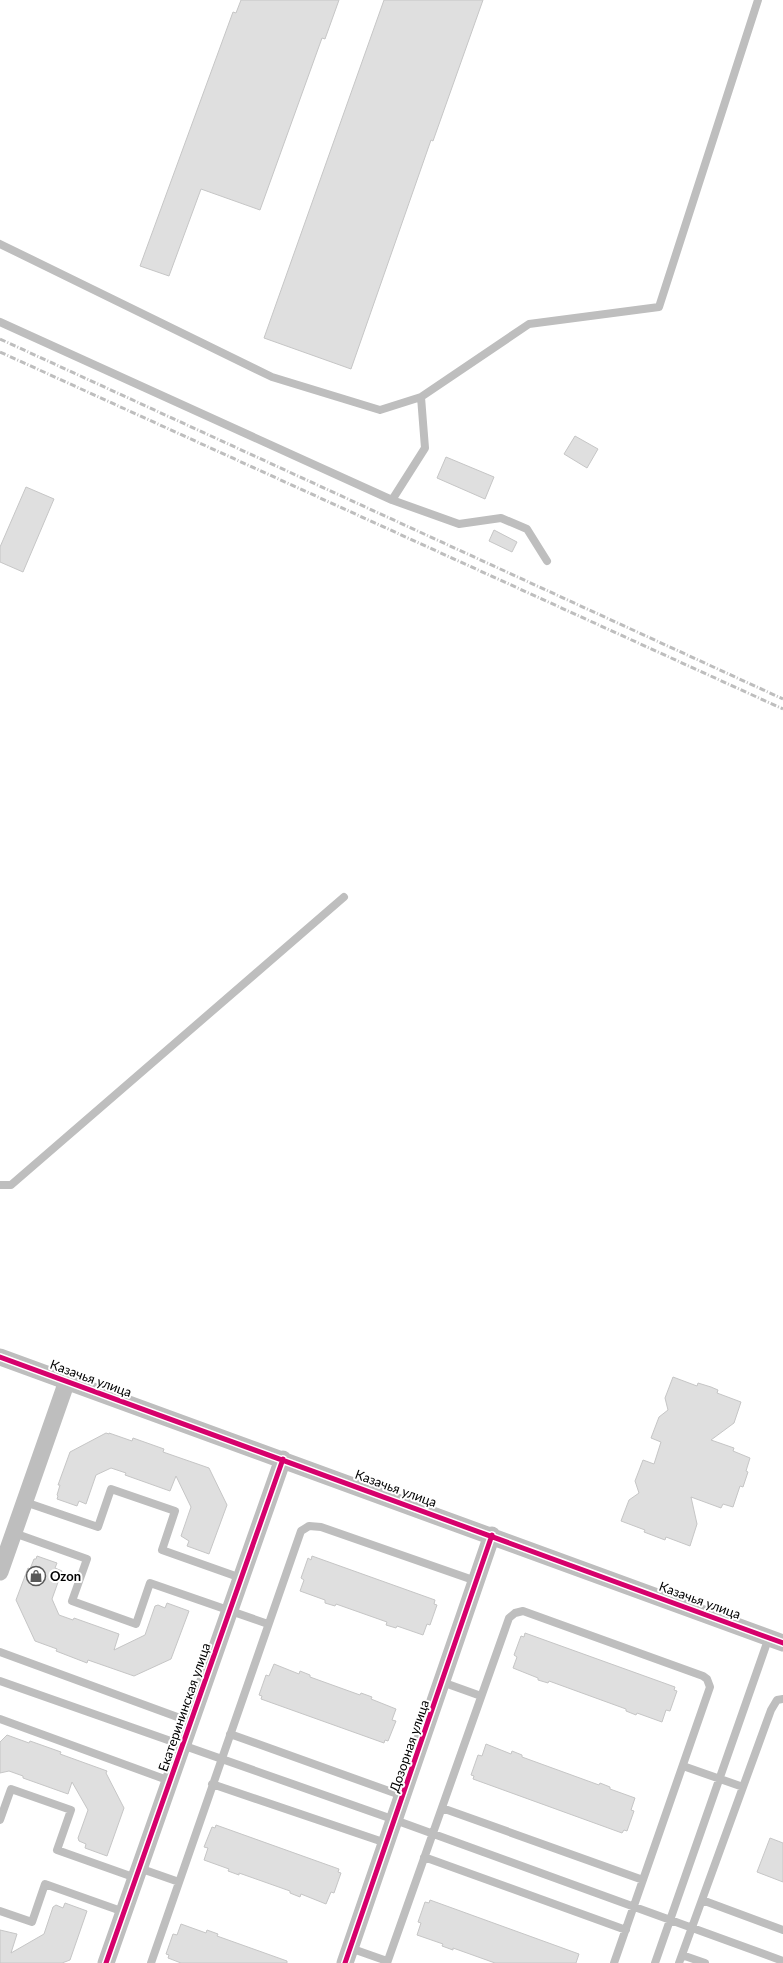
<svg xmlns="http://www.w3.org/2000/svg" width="783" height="1963" font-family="Lato,sans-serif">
  <rect width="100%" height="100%" fill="#fff"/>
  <path fill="#dfdfdf" stroke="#c6c6c6" d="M241 0H339L325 39 322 38 260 210 201 189 169 276 140 266 233 12 236 13Z
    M384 0H483L433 141 431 140 351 369 264 338Z
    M575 436 598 449 587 468 564 454Z
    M446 457 494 477 485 499 437 478Z
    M26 487 54 499 23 572 0 562V547Z
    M494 530 517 542 512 552 489 541Z
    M673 1377 697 1386 698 1383 711 1387 718 1390 717 1393 741 1402 734 1423 711 1440 734 1448 733 1451 750 1458 746 1471 748 1472 743 1487 740 1486 733 1507 723 1504 721 1508 691 1497 697 1524 690 1546 666 1537 665 1540 644 1532 645 1530 621 1521 629 1500 639 1493 635 1481 643 1460 654 1464 661 1442 651 1438 659 1417 668 1410 665 1398Z
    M106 1433 109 1434V1433L132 1441 133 1438 164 1449 163 1452 209 1468 227 1505 209 1554 187 1546 189 1541 181 1536 191 1507 176 1476 170 1491 125 1475 126 1473 111 1468 96 1475 86 1504 79 1501 77 1506 57 1499 58 1496 57 1495 60 1485H58L70 1452Z
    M37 1556 57 1563 55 1568 62 1571 52 1599 59 1615 73 1620 74 1618 119 1634 114 1650 145 1635 155 1606 158 1605 165 1608 167 1603 189 1611 171 1659 134 1676 88 1660 87 1663 56 1651 57 1649 35 1641 16 1600 28 1568 30 1569 34 1559H36Z
    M312 1556 435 1600 434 1604 437 1605 430 1625 427 1624 423 1635 397 1626 396 1628 386 1625 387 1622 336 1604 335 1606 325 1603V1600L300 1591 304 1580 301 1578 308 1558 311 1560Z
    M525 1633 675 1687 674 1690 677 1691 670 1711 666 1710 662 1722 637 1713 636 1715 626 1711V1709L549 1681 548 1683 538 1680V1678L513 1668 517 1657 514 1655 521 1636 524 1637Z
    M274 1664 299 1674 300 1671 310 1675V1677L360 1695 361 1693 372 1697 371 1699 396 1709 392 1720 396 1721 388 1741 385 1740 384 1743 261 1699 262 1696 259 1695 266 1675 269 1676Z
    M7 1735 29 1743 30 1741 61 1752 60 1754 107 1771 106 1773 124 1808 107 1856 85 1848 86 1844 79 1841 78 1838 88 1810 72 1782 68 1794 23 1778V1776L9 1771 0 1773V1742Z
    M486 1744 511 1754 512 1751 522 1755V1757L599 1785 600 1783 610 1787V1789L635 1798 631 1810 634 1811 627 1831 624 1830 622 1833 473 1779 474 1776 471 1775 478 1755 482 1756Z
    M216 1825 339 1869 338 1872 341 1873 334 1893 331 1892 326 1904 301 1894 300 1897 290 1893V1891L239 1873V1875L228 1871 229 1869 204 1860 208 1848 204 1847 212 1827 215 1828Z
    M770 1838 783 1843V1882L757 1872Z
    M430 1900 579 1954 576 1963H495L453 1948V1950L442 1946 443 1944 417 1935 421 1923 418 1922 425 1902 429 1903Z
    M65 1903 87 1911 70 1960 62 1963H0V1930L17 1934 11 1953 44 1934 53 1907 56 1905 63 1908Z
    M181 1924 206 1933 207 1930 218 1934 217 1936 287 1961V1963H181L168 1958 169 1955 166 1954 173 1934 177 1935Z"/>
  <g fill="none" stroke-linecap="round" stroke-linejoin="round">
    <path stroke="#bebebe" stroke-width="8" d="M0 244 272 377 380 410 421 397
      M0 322 392 500 459 524 501 518 527 529 547 561
      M392 500 425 448 421 397 529 324 659 307 758 0
      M0 1185H11L344 897
      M25 1502 98 1527 111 1489 175 1511 162 1550 241 1578
      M14 1533 87 1559 72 1601 136 1624 150 1583 268 1624
      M0 1652 191 1722
      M0 1681 395 1820 783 1961
      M442 1682 481 1696
      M0 1719 170 1781
      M230 1734 403 1796
      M683 1766 743 1787
      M212 1784 386 1843
      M442 1808 643 1880
      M0 1820 11 1789 71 1810 57 1850 136 1878
      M424 1857 626 1930
      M139 1868 179 1882
      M702 1900 783 1930
      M0 1911 32 1922 45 1884 124 1912
      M350 1948 387 1961
      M682 1955 705 1963
      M151 1963 301 1531 309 1526 321 1527 476 1581
      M387 1963 509 1618 515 1613 523 1611 703 1676 707 1679 710 1687 614 1963
      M655 1963 769 1637
      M679 1963 771 1710 777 1700 783 1699"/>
    <path stroke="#bebebe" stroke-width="17" d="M0 1357 783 1643
      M0 1572 67 1381
      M106 1963 283 1459
      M345 1963 492 1535"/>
    <path stroke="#bebebe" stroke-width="3" stroke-dasharray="6 2 1 2" stroke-linecap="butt" d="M0 339 783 699
      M0 352 783 709"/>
    <defs>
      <path id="cycleway" d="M0 1357 783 1643
        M106 1963 283 1459
        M345 1963 492 1535"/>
    </defs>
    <use href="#cycleway" stroke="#fff" stroke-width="8"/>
    <use href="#cycleway" stroke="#d6006c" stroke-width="5"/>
  </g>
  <defs>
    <symbol id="shop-ring" viewBox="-11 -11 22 22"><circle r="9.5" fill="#fff" stroke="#595959" stroke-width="1.5"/><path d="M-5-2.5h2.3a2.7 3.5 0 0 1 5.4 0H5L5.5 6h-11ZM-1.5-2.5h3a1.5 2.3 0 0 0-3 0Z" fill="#595959"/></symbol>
  </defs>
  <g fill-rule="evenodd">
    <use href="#shop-ring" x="25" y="1565" width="22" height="22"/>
  </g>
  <g text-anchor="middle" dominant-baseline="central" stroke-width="4" stroke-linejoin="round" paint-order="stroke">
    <g font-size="13" fill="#000" stroke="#fff">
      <text transform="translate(91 1378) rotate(20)">Казачья улица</text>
      <text transform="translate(396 1488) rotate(20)">Казачья улица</text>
      <text transform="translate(700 1600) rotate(20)">Казачья улица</text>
      <text transform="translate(184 1707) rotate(-71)">Екатерининская улица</text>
      <text transform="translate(409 1746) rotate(-71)">Дозорная улица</text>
    </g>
    <g font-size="13" font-weight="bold" fill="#000" stroke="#fff" text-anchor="start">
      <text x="50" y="1576">Ozon</text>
    </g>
  </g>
</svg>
